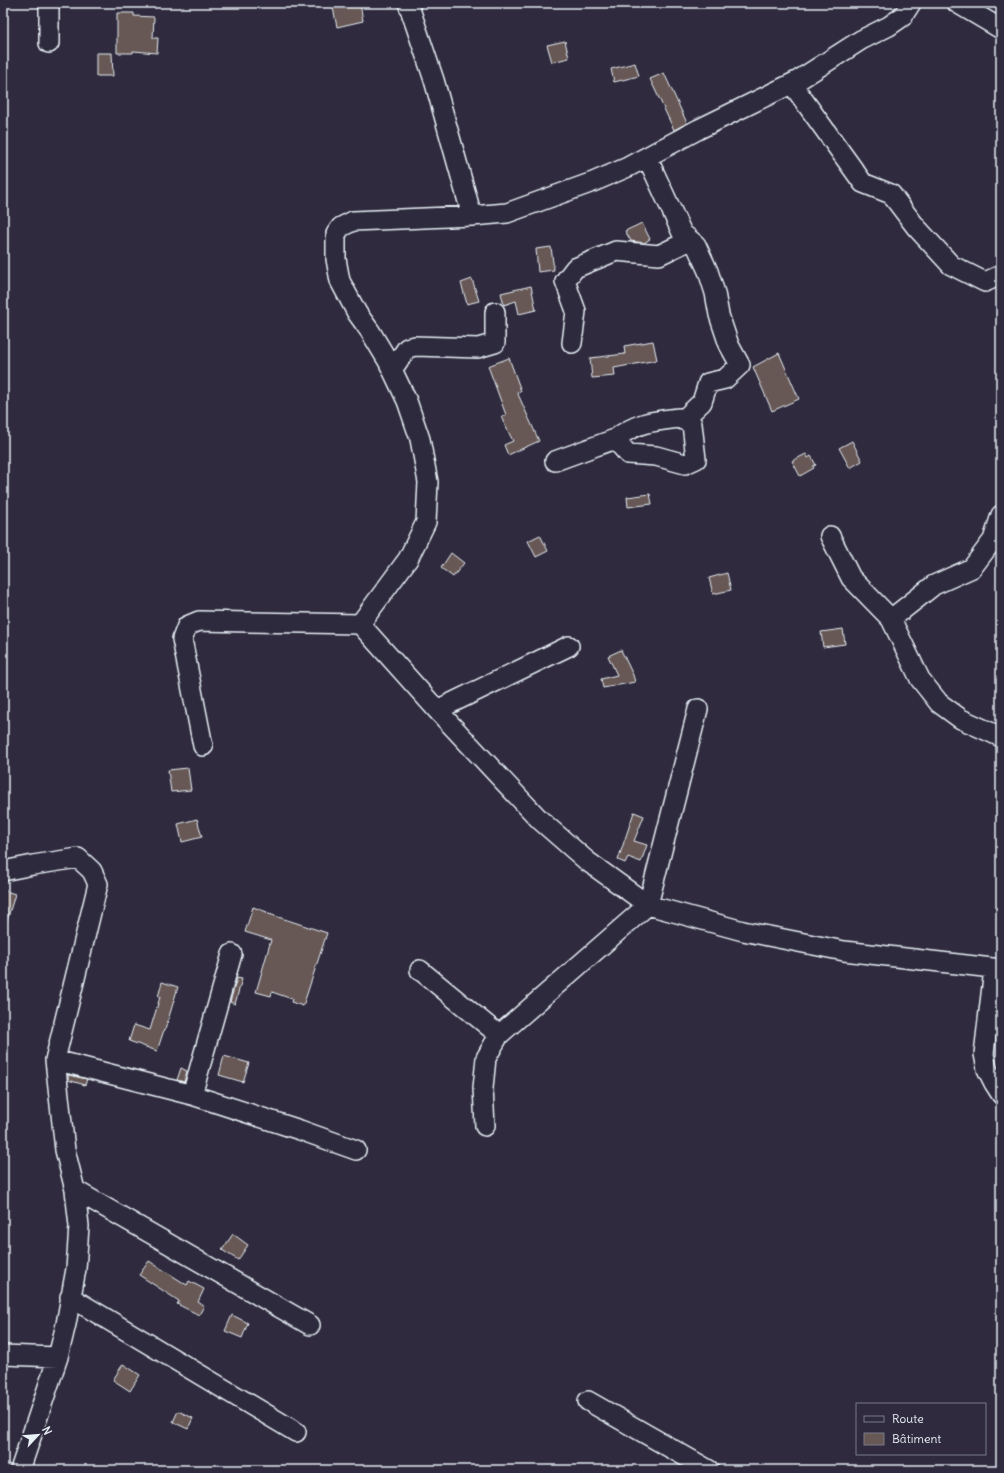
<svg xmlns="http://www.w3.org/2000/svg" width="1004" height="1473" font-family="Delius,sans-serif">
  <rect width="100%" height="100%" fill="#2f2a3d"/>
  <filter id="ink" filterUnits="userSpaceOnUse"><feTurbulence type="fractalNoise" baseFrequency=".025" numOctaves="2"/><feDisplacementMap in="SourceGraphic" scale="8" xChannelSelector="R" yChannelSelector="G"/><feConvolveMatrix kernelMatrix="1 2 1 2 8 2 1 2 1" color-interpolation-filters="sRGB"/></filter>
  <g filter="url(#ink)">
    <path fill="#675855" stroke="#e8f1f8" d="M332 3H360L363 21 337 27Z
      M117 13H134V16L154 17 153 38H158L157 53 133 51V53H117Z
      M565 41 569 58 552 62 547 45Z
      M96 53H112L113 76H96Z
      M635 63 639 76 614 82 611 69Z
      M664 73 687 123 674 130 650 79Z
      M642 223 650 239 644 243 631 241 625 231Z
      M551 247 554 270 538 272 536 249Z
      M472 279 479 301 467 304 461 283Z
      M531 286 536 310 519 314 516 301 504 305 501 293Z
      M653 341 657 360 614 368 615 376 592 378 590 358 625 354 624 346Z
      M779 353 799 399 772 411 753 367Z
      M509 358 521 391 517 392 539 441 508 455 504 445 513 441 501 417 506 415 488 366Z
      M852 441 862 461 850 468 839 448Z
      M806 454 808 458 811 456 816 465 813 466 814 468 800 476 792 461Z
      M650 494 652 504 628 507 627 497Z
      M540 535 548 551 536 557 528 541Z
      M451 553 464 563 453 577 441 568Z
      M727 573 731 590 713 594 709 578Z
      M843 629 845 644 823 647 821 632Z
      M621 650 633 675 635 682 603 688 601 679 617 675 608 656Z
      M188 768 191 790 171 792 168 770Z
      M634 812 644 816 634 841 647 845 641 862 628 857 625 863 618 860Z
      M197 819 202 837 182 842 178 824Z
      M3 890 15 894 6 924H3Z
      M253 907 267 912 266 913 327 933 303 1006 291 1002 292 999 272 992 271 996 256 992 271 940 245 932Z
      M237 978 242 979 235 1004 230 1002Z
      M162 982 178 987 165 1030H164L157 1051 129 1041 134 1025 150 1030 160 997H158Z
      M224 1056 249 1063 243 1082 219 1075Z
      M181 1068 187 1071 184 1082 177 1080Z
      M68 1075 87 1079 85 1085 68 1080Z
      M233 1234 248 1245 238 1260 222 1250Z
      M149 1261 187 1285 189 1281 204 1289 198 1302 204 1306 199 1315 177 1304 179 1301 139 1275Z
      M232 1315 248 1323 242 1338 225 1331Z
      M123 1364 140 1375 130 1391 113 1380Z
      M178 1411 193 1418 188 1429 173 1422Z"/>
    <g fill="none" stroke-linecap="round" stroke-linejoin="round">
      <defs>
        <path id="minor" d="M408 3 434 80 472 216
          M957 3 1001 29
          M49 43V3
          M792 84 863 183 891 194 916 227 951 265 985 282 1001 275
          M647 157 682 233 696 245 708 271 715 293 719 315 729 345 740 365 725 379 708 383 702 402 683 420
          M572 343 576 311 565 281 575 268 616 251 659 255 690 240
          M392 370 407 348 415 346 478 348 495 343V312
          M679 418 692 424 696 459 685 464 656 456 628 454 615 439C637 422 653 421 679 418Z
          M555 461 615 439
          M830 536 851 578 891 619 920 679 939 703 961 719 1001 737
          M891 619 934 585 972 568 993 540 1001 515
          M360 624 408 559 426 522 428 482 420 439 407 401 388 361 370 331 357 313 340 281 336 259V234L341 227 353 221 472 216 507 213 593 182 628 167 699 129 797 81 861 40 889 26 902 17 911 3
          M437 710 569 646
          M203 746 182 639 187 626 199 621 360 624 437 710 540 820 587 861 648 905 743 931 844 951 1001 969
          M3 871 33 865 78 858 92 871 98 884 55 1060 65 1150 75 1190 79 1226 76 1269 66 1324 58 1357 20 1470
          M994 969 984 1054 987 1069 994 1083 1001 1094
          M420 970 499 1035
          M55 1060 192 1095 300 1130 356 1150
          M192 1095 232 954
          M485 1126 483 1088 486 1058 499 1035 648 905 698 709
          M75 1190 310 1325
          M70 1297 296 1432
          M3 1355 58 1357
          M588 1401 709 1470"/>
      </defs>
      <use href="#minor" stroke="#e8f1f8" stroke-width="22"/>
      <use href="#minor" stroke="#2f2a3d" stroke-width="19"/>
    </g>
  </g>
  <rect width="1004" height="1473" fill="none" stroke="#2f2a3d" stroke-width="16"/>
  <rect x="8" y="8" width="988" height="1457" fill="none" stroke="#e8f1f8" stroke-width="1.5" filter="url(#ink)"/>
  <rect x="856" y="1403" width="130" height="52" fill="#2f2a3d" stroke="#797a88"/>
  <rect x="864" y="1416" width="20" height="6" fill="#2f2a3d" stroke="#797a88"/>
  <text x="892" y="1423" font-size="12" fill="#e8f1f8">Route</text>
  <rect x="864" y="1433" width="20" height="12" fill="#675855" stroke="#797a88"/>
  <text x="892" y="1443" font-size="12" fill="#e8f1f8">Bâtiment</text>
  <g transform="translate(38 1435) rotate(64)" stroke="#2f2a3d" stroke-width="3" paint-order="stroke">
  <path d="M0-3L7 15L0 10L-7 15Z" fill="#e8f1f8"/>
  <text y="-6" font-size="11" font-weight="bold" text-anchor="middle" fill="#e8f1f8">N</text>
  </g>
</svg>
